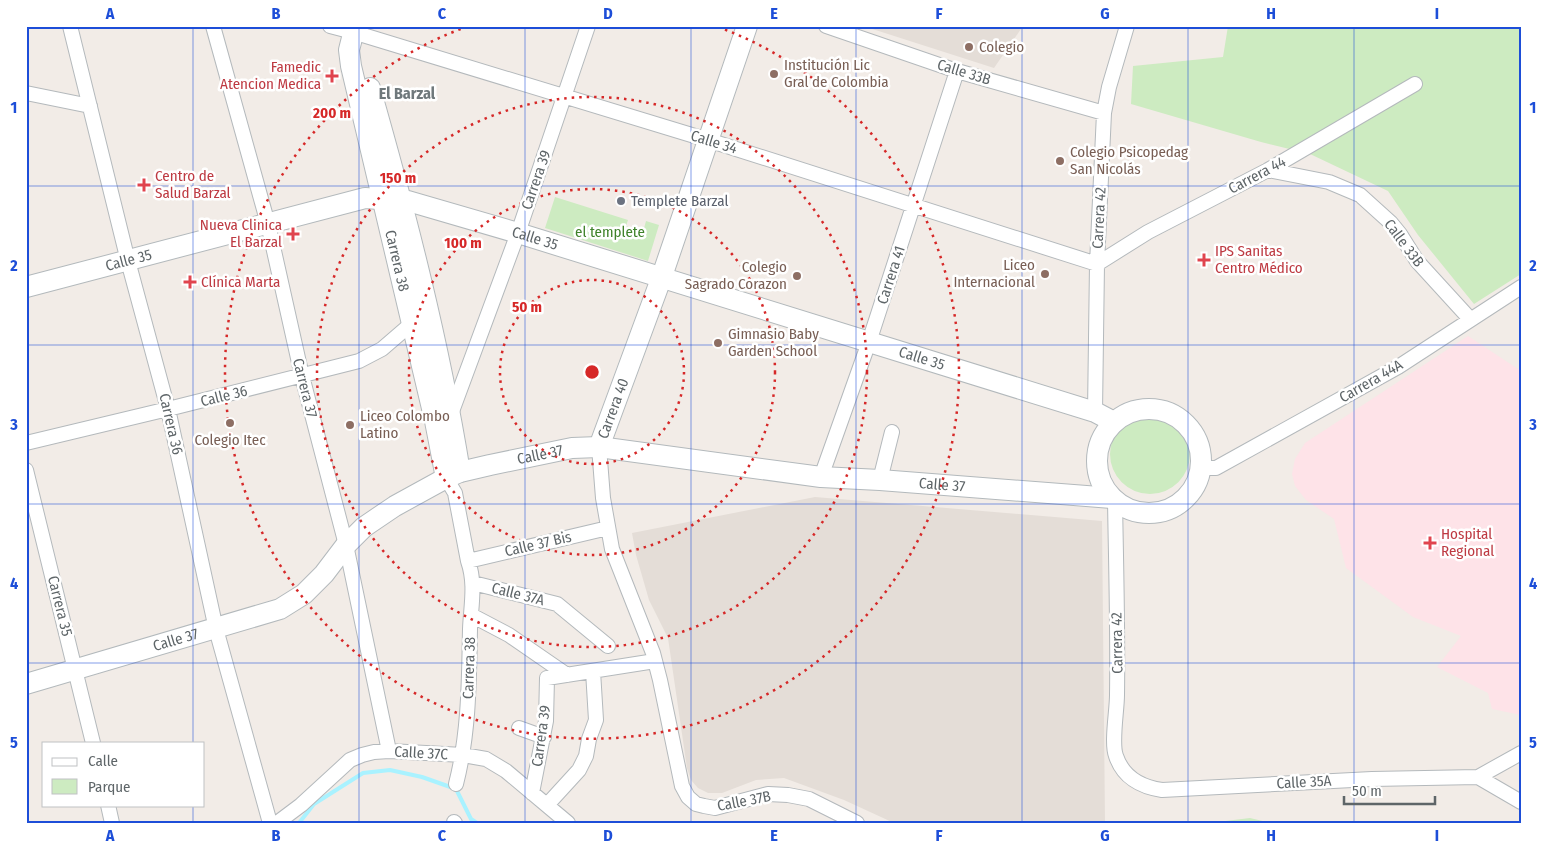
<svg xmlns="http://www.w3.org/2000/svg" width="1547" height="849" font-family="'Fira Sans Condensed',sans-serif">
  <rect width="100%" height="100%" fill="#f2ece7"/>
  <path fill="#e4ddd7" d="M863 26H1023L994 68Z
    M815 497 1102 521 1105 823H894L844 800 784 778 756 780 722 793H708L698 788 691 780 687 768 668 638 649 600 636 555 632 533Z"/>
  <path fill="#fee3e8" d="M1468 336 1521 371V715L1492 709 1488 693 1437 667 1461 636 1413 617 1346 568 1334 519 1306 500 1295 486 1292 474 1295 459 1305 443Z"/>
  <path fill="#cdebc1" d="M1228 26H1521V274L1474 304 1418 235 1388 191 1310 154 1261 142 1131 104 1133 66 1223 57Z
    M555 197 628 220 626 226 643 232 646 221 659 225 648 261 545 228Z
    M1110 454a40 40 0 1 1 80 0a40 40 0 1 1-80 0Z
    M1250 818 1271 823H1209Z"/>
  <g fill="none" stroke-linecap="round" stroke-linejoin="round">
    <path stroke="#a9f2ff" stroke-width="4" d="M299 823 314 804 363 773 390 770 422 777 456 789 471 819 477 823"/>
    <defs>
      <path id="street" d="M70 26 128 261 168 409 216 629 270 823
        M213 26 268 224 302 376 346 545 389 751
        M330 26 353 32 708 140 1097 264 1148 232 1268 170 1415 84
        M826 26 957 71 1104 113
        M26 93 90 106
        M1268 170 1329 182 1360 195 1391 223 1400 234 1417 261 1470 319
        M1095 412 1097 264 1104 113 1109 87 1127 26
        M451 414 518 233 588 26
        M26 443 168 409 359 361 382 349 411 324
        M599 447 603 498 612 549 653 653 660 680 682 786 688 797 696 804 704 806 715 808 768 794 788 795 809 799 857 823
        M1201 468H1216L1398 367 1521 287
        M26 470 93 743
        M821 477 869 342 957 71
        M446 478 455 493 468 561C476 584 471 605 470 629 469 682 469 733 456 784
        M880 480 892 432
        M1115 500C1116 565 1118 630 1117 695 1117 711 1111 743 1116 756 1123 777 1141 787 1162 790L1372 779 1478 777 1521 753
        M468 561 608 528
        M473 583 557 604 608 646
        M471 615 509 635 567 675
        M519 728 544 737
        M1478 777 1521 802
        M532 793 546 721 547 678 655 661
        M108 805 112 823
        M547 805 579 770 586 756 589 739 596 720 593 671
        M454 822 455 823
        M277 823 301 805 350 760 362 755 374 752 389 751 463 755 486 759 506 771 568 823"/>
      <g id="secondary">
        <path id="s1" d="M355 26 349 50 351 66 435 421 446 478"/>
        <path d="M370 88C406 214 439 342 460 472"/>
        <path id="s2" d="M26 287 365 198 408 201 518 233 1095 412 1114 422"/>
        <circle cx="1149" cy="461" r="52"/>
        <path id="s3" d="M599 447 661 279 747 26"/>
        <path id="s4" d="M26 684 280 609 304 594 324 574 346 545 364 527 395 506 446 478 460 472 490 465 572 448 599 447 821 477 880 480 1112 498"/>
      </g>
    </defs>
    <use href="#street" stroke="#b4b9bc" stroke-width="16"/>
    <use href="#secondary" stroke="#b3b9bc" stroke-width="22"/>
    <use href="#street" stroke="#fff" stroke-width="14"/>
    <use href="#secondary" stroke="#fff" stroke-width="20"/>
  </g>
  <path fill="none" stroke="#1d4ed8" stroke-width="1" stroke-opacity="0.55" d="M193 26V743M359 26V823M525 26V823M691 26V823M856 26V823M1022 26V823M1188 26V823M1354 26V823M26 186H1521M26 345H1521M26 504H1521M26 663H1521M193 805V823"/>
  <g fill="none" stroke="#d62828" stroke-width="2.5" stroke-dasharray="2.5 5">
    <circle cx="592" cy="372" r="92"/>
    <circle cx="592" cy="372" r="183"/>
    <circle cx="592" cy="372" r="275"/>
    <path d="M718 27A367 367 0 1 1 466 27"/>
  </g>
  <g fill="#8d6e63" stroke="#fff" stroke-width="2">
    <circle cx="969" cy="47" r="5"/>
    <circle cx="774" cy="74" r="5"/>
    <circle cx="1060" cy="161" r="5"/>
    <circle cx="1045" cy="274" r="5"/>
    <circle cx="797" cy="276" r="5"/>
    <circle cx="718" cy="343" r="5"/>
    <circle cx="230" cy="423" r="5"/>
    <circle cx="350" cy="425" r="5"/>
  </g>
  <g fill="#e0444e" stroke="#fff" stroke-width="2">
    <path d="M329.5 68.5h5v5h5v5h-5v5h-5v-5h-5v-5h5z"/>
    <path d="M141.5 177.5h5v5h5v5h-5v5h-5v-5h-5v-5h5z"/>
    <path d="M290.5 226.5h5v5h5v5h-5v5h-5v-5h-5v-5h5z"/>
    <path d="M1201.5 252.5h5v5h5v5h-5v5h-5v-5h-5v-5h5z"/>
    <path d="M187.5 274.5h5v5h5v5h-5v5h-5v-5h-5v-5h5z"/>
    <path d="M1427.5 535.5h5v5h5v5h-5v5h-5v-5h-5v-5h5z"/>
  </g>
  <circle fill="#6b7280" stroke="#fff" stroke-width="2" cx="621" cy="201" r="5"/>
  <g text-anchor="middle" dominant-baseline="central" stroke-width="5" stroke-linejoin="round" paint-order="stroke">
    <g font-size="15" fill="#785e54" stroke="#fff" text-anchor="start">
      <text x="979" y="47">Colegio</text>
      <text x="784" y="65">Institución Lic<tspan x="784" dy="17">Gral de Colombia</tspan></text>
      <text x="1070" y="152">Colegio Psicopedag<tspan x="1070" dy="17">San Nicolás</tspan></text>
      <text x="1035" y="265" text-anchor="end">Liceo<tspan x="1035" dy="17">Internacional</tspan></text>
      <text x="787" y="267" text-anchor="end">Colegio<tspan x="787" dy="17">Sagrado Corazon</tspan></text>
      <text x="728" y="334">Gimnasio Baby<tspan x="728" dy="17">Garden School</tspan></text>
      <text x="360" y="416">Liceo Colombo<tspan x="360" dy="17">Latino</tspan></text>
      <text x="230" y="440" text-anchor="middle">Colegio Itec</text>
    </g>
    <g font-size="15" fill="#be3a42" stroke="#fff" text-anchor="start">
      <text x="321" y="67" text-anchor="end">Famedic<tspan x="321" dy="17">Atencion Medica</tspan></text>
      <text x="155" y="176">Centro de<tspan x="155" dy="17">Salud Barzal</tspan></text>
      <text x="282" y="225" text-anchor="end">Nueva Clinica<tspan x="282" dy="17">El Barzal</tspan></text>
      <text x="1215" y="251">IPS Sanitas<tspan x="1215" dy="17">Centro Médico</tspan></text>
      <text x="201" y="282">Clínica Marta</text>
      <text x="1441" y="534">Hospital<tspan x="1441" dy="17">Regional</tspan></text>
    </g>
    <g font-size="15" fill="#5e6568" stroke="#fff">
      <text transform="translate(964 72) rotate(17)">Calle 33B</text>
      <text transform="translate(714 142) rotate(17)">Calle 34</text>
      <text transform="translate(1257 175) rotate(-28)">Carrera 44</text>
      <text transform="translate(536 180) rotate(-71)">Carrera 39</text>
      <text transform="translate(1099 218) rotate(-87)">Carrera 42</text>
      <text stroke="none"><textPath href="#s2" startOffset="526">Calle 35</textPath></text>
      <text transform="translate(1404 243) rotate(53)">Calle 33B</text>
      <text stroke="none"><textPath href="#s2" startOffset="106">Calle 35</textPath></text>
      <text stroke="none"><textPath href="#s1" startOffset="241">Carrera 38</textPath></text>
      <text transform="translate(891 275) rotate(-72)">Carrera 41</text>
      <text stroke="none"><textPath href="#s2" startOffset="931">Calle 35</textPath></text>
      <text transform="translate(1371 381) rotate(-30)">Carrera 44A</text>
      <text transform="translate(305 388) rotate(76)">Carrera 37</text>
      <text transform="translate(224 396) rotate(-14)">Calle 36</text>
      <text stroke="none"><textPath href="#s3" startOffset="41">Carrera 40</textPath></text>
      <text transform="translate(171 424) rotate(77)">Carrera 36</text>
      <text stroke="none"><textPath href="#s4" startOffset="576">Calle 37</textPath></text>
      <text stroke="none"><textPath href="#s4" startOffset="981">Calle 37</textPath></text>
      <text transform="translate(538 544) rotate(-13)">Calle 37 Bis</text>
      <text transform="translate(518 594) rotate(14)">Calle 37A</text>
      <text transform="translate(60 606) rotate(76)">Carrera 35</text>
      <text stroke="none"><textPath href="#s4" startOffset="156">Calle 37</textPath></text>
      <text transform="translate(1117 643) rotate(-91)">Carrera 42</text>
      <text transform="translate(469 668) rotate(-88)">Carrera 38</text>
      <text transform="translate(541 736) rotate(-82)">Carrera 39</text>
      <text transform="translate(421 753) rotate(3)">Calle 37C</text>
      <text transform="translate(1304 782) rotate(-3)">Calle 35A</text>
      <text transform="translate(744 801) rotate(-11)">Calle 37B</text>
    </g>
    <g font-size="15" fill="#5b616d" stroke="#fff" text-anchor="start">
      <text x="631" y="201">Templete Barzal</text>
    </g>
    <g font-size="15" fill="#3f822a" stroke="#fff">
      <text x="610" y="232">el templete</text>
    </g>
    <g font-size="16" font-weight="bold" fill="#6f787b" stroke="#fff">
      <text x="407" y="93">El Barzal</text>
    </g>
  </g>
  <circle cx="592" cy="372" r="8" fill="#d62828" stroke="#fff" stroke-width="2.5"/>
  <g font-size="15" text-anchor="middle" font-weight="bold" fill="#d62828" stroke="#fff" stroke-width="5" stroke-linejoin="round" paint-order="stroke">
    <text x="332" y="118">200 m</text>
    <text x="398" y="183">150 m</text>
    <text x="463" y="248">100 m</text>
    <text x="527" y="312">50 m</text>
  </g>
  <rect width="1547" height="849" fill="none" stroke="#ffffff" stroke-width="55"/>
  <rect x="42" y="742" width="162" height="65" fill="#ffffff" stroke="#bfc1c3"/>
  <rect x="52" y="758" width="25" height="8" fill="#ffffff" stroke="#bfc1c3"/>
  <text x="88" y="766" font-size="15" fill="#5e6568">Calle</text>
  <rect x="52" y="779" width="25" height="15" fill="#cdebc1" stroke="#bfc1c3"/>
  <text x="88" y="792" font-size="15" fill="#5e6568">Parque</text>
  <path d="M1344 796v8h91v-8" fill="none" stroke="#5e6568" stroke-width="2.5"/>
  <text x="1352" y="796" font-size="15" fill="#5e6568" stroke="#ffffff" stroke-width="4" paint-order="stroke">50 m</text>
  <rect x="28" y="28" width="1492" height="794" fill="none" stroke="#1d4ed8" stroke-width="2"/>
  <g font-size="16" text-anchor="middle" font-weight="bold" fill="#1d4ed8">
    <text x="110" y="19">A</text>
    <text x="276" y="19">B</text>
    <text x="442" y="19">C</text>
    <text x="608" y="19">D</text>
    <text x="774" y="19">E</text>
    <text x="939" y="19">F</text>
    <text x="1105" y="19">G</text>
    <text x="1271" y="19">H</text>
    <text x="1437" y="19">I</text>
    <text x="14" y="113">1</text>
    <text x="1533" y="113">1</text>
    <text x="14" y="271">2</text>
    <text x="1533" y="271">2</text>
    <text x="14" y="430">3</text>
    <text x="1533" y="430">3</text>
    <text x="14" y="589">4</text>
    <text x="1533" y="589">4</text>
    <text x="14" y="748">5</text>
    <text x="1533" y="748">5</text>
    <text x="110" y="841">A</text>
    <text x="276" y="841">B</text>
    <text x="442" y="841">C</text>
    <text x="608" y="841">D</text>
    <text x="774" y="841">E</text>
    <text x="939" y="841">F</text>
    <text x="1105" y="841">G</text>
    <text x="1271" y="841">H</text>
    <text x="1437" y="841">I</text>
  </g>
</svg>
